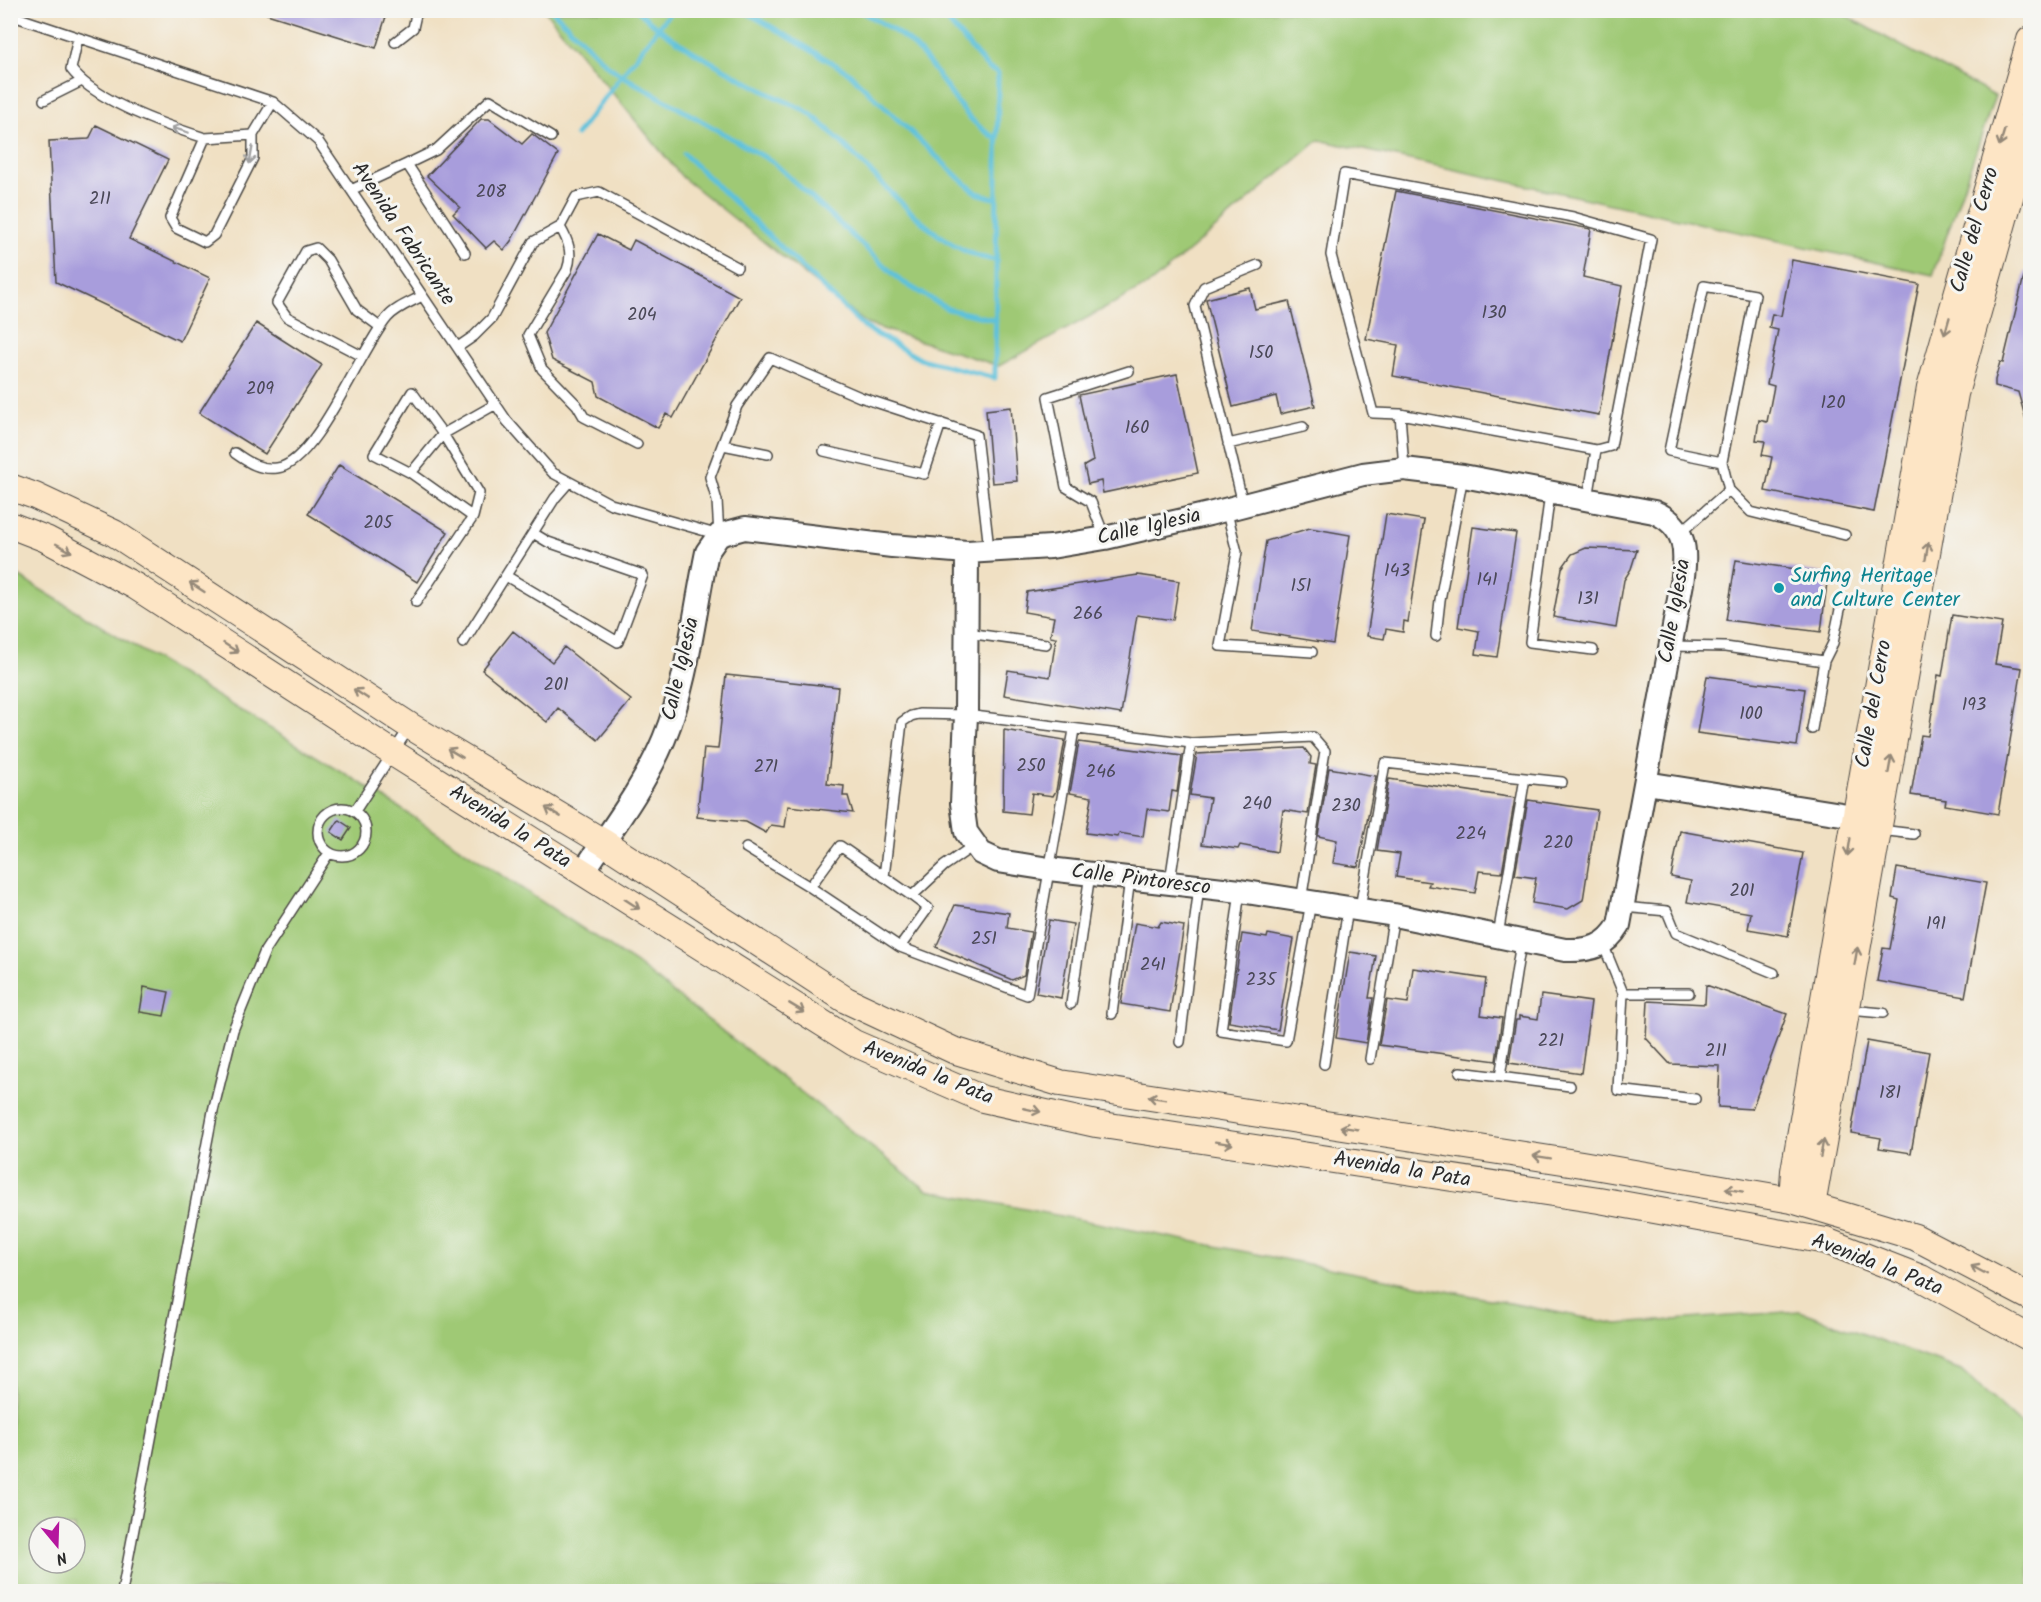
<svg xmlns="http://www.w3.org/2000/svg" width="2041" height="1602" font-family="Kalam,sans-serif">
  <rect width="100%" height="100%" fill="#f6f6f2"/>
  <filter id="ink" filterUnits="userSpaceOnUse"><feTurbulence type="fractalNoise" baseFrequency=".0167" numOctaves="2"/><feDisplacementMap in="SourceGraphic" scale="12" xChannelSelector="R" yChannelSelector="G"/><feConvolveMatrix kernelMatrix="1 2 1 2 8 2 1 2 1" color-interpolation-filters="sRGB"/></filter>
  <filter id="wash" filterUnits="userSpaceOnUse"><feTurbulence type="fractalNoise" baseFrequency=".008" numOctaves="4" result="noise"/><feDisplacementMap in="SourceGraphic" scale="24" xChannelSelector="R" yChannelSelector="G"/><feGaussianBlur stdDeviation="1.35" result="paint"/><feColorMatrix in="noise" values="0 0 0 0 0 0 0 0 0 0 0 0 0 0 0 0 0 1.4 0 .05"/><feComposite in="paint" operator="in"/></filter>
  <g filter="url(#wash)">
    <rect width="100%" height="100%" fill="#f0e0c3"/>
    <path fill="#9fc975" stroke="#657a50" stroke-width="1.5" fill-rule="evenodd" d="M545 11H1837L1995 96 1933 275 1319 140 1151 283 999 366 867 324 682 177Z
      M10 571 377 793 635 963 927 1190 1617 1324 1800 1311 1961 1370 2030 1433V1591H11ZM39 1527H75V1563H39Z"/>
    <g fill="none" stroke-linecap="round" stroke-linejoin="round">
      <path stroke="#5dc1db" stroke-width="5" d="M552 10 607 65 621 75 773 162 901 281 948 309 996 320
        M637 10C675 45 723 68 768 93 781 100 797 105 809 113 861 152 929 254 996 260
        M743 10 848 72 958 177 977 193 997 199
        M859 10C877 21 898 31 914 46 944 75 959 120 998 139
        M576 135 672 10
        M684 154 864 327 920 359 995 378 998 73 988 68 938 10"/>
    </g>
    <g id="blocks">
      <path fill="#a89ddc" d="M268 10H388L376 48 267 14Z
        M481 119H489L522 144 532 134 558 154 511 241 504 250 494 241 486 248 453 214 460 207 427 176Z
        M96 125 168 160 129 239 210 278 180 341 56 282 49 141 89 139Z
        M1396 191 1591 229 1583 277 1622 286 1599 415 1393 376 1398 345 1366 339Z
        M598 234 629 250 634 240 740 297 673 418 666 414 658 428 598 396 595 382 552 360 544 333Z
        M1792 260 1919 284 1874 512 1765 491 1772 457 1762 455 1765 441 1756 440 1759 420 1767 422 1774 386 1767 384 1778 330 1769 328 1772 314 1781 316Z
        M2025 272H2031V419L2026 420 2018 392 1995 386V380L2000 362 2003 363Z
        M1250 288 1255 309 1289 301 1315 406 1280 414 1276 396 1233 407 1206 299Z
        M256 323 322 365 265 454 199 413Z
        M1177 374 1198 473 1103 493 1101 481 1088 484 1084 466 1093 461 1079 395Z
        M1011 407 1017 481 992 483 986 410Z
        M339 465 448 532 417 582 308 514Z
        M1386 514 1424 520 1408 622 1404 621 1403 632 1386 629 1384 639 1367 636Z
        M1473 527 1516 533 1497 657 1476 654 1479 631 1458 627Z
        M1310 528 1350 535 1333 644 1252 631 1266 541Z
        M1586 548 1637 550 1631 569 1624 580 1616 628 1553 617 1562 568 1572 554Z
        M1736 560 1828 574 1821 632 1726 620Z
        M1138 575 1179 581 1173 620 1137 615 1121 714 1004 695 1008 670 1050 677 1056 638 1050 637 1054 617 1024 612 1027 592Z
        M1952 615 2002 623 1995 664 2022 668 1998 814 1945 805 1946 800 1911 795 1921 735 1928 736 1938 675 1942 676Z
        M513 631 552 662 564 647 631 700 598 740 558 708 547 722 482 670Z
        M726 675 838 687 827 784 844 786 843 796H848L853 813 788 806 785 827 771 825 766 833 746 822 697 817 704 748 718 749Z
        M1707 676 1805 689 1797 746 1697 733Z
        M1004 730 1065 740 1056 791 1053 796 1032 793 1029 814 1003 811Z
        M1079 742 1182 756 1177 792 1172 791 1169 812 1147 809 1143 837 1119 833 1118 837 1086 833 1092 797 1070 793Z
        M1304 748 1311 757 1310 764 1316 765 1308 814 1283 810 1277 852 1240 845 1238 849 1202 844 1210 798 1190 795 1197 754Z
        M1329 768 1376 776 1358 867 1333 863 1337 840 1318 836Z
        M1389 779 1515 798 1502 873 1479 871 1475 893 1428 886 1430 882 1396 877 1400 854 1377 851Z
        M1528 800 1597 810 1583 900 1568 909 1532 903 1536 878 1515 875Z
        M339 820 351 828 343 840 331 832Z
        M1680 831 1803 853 1788 936 1748 929 1751 913 1687 902 1691 881 1671 877Z
        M1897 868 1986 883 1965 997 1877 981 1883 948 1890 949 1899 900 1892 898Z
        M955 905 1009 913 1007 928 1031 932 1024 975 1012 980 936 947Z
        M1049 920 1073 924 1061 998 1036 993Z
        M1161 922 1184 926 1170 1012 1121 1004 1135 923 1158 927Z
        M1242 934 1267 938 1268 934 1294 939 1278 1030 1229 1022Z
        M1350 952 1376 956 1369 998H1373L1366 1043 1336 1038Z
        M1413 968 1486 979 1481 1015 1502 1018 1496 1061 1379 1045 1387 1000 1408 1003Z
        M1706 985 1787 1014 1752 1109 1718 1107 1720 1066 1670 1064 1646 1038 1648 1001 1705 1004Z
        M144 987 169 992 164 1016 140 1012Z
        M1541 995 1591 1002 1581 1073 1509 1063 1516 1020H1519V1016L1538 1019Z
        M1867 1041 1929 1052 1911 1153 1879 1148 1881 1138 1851 1133Z"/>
    </g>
  </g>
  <g filter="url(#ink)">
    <use href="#blocks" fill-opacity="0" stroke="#494642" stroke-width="1.5"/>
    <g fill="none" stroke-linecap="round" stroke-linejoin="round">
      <defs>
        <path id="service" d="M10 15 273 102 318 141 507 421 553 473 611 504 719 535 717 501 710 477 737 406 770 358 860 397 976 435 989 549
          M78 38 71 69C95 101 167 126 205 138L170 218 176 228 205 242 214 235 253 158V135L273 102
          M395 42 413 28 417 10
          M44 100 80 82
          M205 138 253 135
          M407 164 436 150 490 100 551 137
          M351 190 407 164 465 253
          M560 227C569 242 573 254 567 270L528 335 542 369 577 405 584 417 637 444
          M458 347 474 336 492 318 533 242 560 227 576 197 599 192 737 267
          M362 356 287 317 277 303 306 251 316 248 328 260 357 310 380 327
          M1400 414 1596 450
          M1228 444 1303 427
          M723 445 768 454
          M824 451 924 474 941 423
          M235 453C249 463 260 470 277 468 316 464 361 348 387 318 395 308 411 302 422 296
          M1404 469 1400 414 1373 413 1331 255 1344 174 1573 217 1651 239 1611 446 1596 450 1588 499
          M411 473 374 454 412 392 443 434 479 493 473 517
          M1729 490 1751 512 1845 535
          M1550 494 1530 642 1593 650
          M1243 504 1195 306 1204 287 1258 265
          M1226 509 1237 552 1220 646 1312 652
          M1680 533 1729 490 1722 462 1755 295 1704 286 1669 451 1722 462
          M1105 538 1091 502 1066 487 1048 397 1129 371
          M506 576 618 642 643 575 548 542 533 533
          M416 602 473 517 411 473 443 434 496 404
          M967 633 1046 644
          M1436 636 1440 600 1463 476
          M463 643 555 498 569 482
          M1672 646 1725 647 1824 661 1812 729
          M1824 661 1833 643 1842 600
          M1525 778 1562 782
          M318 832a24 24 0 1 1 48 0a24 24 0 1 1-48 0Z
          M355 811 409 728
          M1880 830 1914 834
          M746 848 810 887
          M884 877 902 722 911 716 919 714 966 715 1191 743
          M1170 881 1191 743 1313 737 1325 751 1301 901
          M1240 891 1221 1031 1286 1041 1311 902
          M912 896 840 846 810 887 900 947 928 908 912 896 944 866 973 846
          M1623 907 1667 911 1676 933 1774 973
          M1360 908 1385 763 1525 778 1498 935
          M1603 944 1623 993 1618 1090 1695 1099
          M900 947 1027 995 1074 730
          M1623 993H1689
          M1071 1004 1090 874
          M1849 1010 1883 1013
          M1112 1014 1130 879
          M1180 1042 1199 886
          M1370 1059 1394 915
          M1324 1064 1348 908
          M1460 1072 1570 1086
          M1500 1077 1521 942
          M122 1592 213 1111 233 1030 265 951 329 853"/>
        <path id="tertiary" d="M1646 783 1854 816
          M583 872C611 830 644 787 664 739 688 681 694 613 707 552L719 535 745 528 892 546 967 552 1051 547 1105 538 1209 514 1363 474 1404 469 1463 476 1654 512C1687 526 1687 552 1682 583L1619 925C1606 947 1590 951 1565 950L1394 915 1240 891 1049 869 998 861 981 853 966 832 962 803 966 715 967 552"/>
        <path id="secondary" d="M10 487 35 496 114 533 410 726 603 842 846 1000 953 1050 1060 1083 1582 1164 1792 1200 1915 1237 2030 1297
          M10 525 46 539 135 586 393 753 854 1043 983 1099 1096 1124 1599 1200 1826 1241 1921 1278 2030 1338
          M1792 1200 1794 1171 1930 388 2030 40
          M1812 1206 1955 394 2030 126"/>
      </defs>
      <use href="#service" stroke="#494642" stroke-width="12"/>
      <use href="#tertiary" stroke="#494642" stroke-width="26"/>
      <use href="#secondary" stroke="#494642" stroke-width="28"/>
      <use href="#service" stroke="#fff" stroke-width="9"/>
      <use href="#tertiary" stroke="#fff" stroke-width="22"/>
      <use href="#secondary" stroke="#fde5c5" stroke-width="26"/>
    </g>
    <defs><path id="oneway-shaft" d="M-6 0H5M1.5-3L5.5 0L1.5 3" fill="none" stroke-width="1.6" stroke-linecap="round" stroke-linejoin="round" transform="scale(1.5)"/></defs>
    <g stroke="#a0a0a0">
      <use href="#oneway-shaft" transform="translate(180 130) rotate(-163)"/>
      <use href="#oneway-shaft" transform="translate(251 155) rotate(100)"/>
    </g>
    <g stroke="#948878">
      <use href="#oneway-shaft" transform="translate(2002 138) rotate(107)"/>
      <use href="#oneway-shaft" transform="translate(1947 326) rotate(106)"/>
      <use href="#oneway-shaft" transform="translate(64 548) rotate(28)"/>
      <use href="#oneway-shaft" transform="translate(1927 551) rotate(-80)"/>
      <use href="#oneway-shaft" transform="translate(197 587) rotate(-147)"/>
      <use href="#oneway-shaft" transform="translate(231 648) rotate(33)"/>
      <use href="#oneway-shaft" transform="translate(361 694) rotate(-147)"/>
      <use href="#oneway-shaft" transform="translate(455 753) rotate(-149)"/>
      <use href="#oneway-shaft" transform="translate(1890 764) rotate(-80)"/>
      <use href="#oneway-shaft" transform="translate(553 812) rotate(-149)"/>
      <use href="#oneway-shaft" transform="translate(1849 847) rotate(99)"/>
      <use href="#oneway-shaft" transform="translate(632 904) rotate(33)"/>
      <use href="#oneway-shaft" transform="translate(1856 956) rotate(-80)"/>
      <use href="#oneway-shaft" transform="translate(797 1008) rotate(31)"/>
      <use href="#oneway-shaft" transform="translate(1157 1098) rotate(-171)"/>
      <use href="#oneway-shaft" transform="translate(1032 1110) rotate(12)"/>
      <use href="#oneway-shaft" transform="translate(1349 1128) rotate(-171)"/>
      <use href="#oneway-shaft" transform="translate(1224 1143) rotate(9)"/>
      <use href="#oneway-shaft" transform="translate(1822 1148) rotate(-80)"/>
      <use href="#oneway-shaft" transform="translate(1542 1157) rotate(-171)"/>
      <use href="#oneway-shaft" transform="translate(1734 1190) rotate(-170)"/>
      <use href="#oneway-shaft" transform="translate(1979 1270) rotate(-152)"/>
    </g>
  </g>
  <circle fill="#0f9aa8" stroke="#f6f6f2" stroke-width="2" cx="1779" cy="588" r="6"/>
  <g text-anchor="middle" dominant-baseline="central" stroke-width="6" stroke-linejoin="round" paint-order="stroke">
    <g font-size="18" fill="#4a4857">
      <text x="491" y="192">208</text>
      <text x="100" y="199">211</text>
      <text x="1494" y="313">130</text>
      <text x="642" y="315">204</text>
      <text x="1261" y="353">150</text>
      <text x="260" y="389">209</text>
      <text x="1833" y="403">120</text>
      <text x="1137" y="428">160</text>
      <text x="378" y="523">205</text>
      <text x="1397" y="571">143</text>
      <text x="1487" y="580">141</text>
      <text x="1301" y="586">151</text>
      <text x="1588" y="599">131</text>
      <text x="1088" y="614">266</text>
      <text x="556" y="685">201</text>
      <text x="1974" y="705">193</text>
      <text x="1751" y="714">100</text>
      <text x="1031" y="766">250</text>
      <text x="766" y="767">271</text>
      <text x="1101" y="772">246</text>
      <text x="1257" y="804">240</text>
      <text x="1346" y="806">230</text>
      <text x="1471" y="834">224</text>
      <text x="1558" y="843">220</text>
      <text x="1742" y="891">201</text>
      <text x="1936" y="924">191</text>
      <text x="984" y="939">251</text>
      <text x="1153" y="965">241</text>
      <text x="1261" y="980">235</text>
      <text x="1551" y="1041">221</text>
      <text x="1716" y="1051">211</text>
      <text x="1890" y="1093">181</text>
    </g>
    <g font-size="21" fill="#2b2b2b" stroke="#f6f6f2">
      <text transform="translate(1975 230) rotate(-74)">Calle del Cerro</text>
      <text transform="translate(403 234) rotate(56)">Avenida Fabricante</text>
      <text transform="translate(1149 527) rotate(-13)">Calle Iglesia</text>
      <text transform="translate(1675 611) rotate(-80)">Calle Iglesia</text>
      <text transform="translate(681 669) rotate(-77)">Calle Iglesia</text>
      <text transform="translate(1874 704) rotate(-80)">Calle del Cerro</text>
      <text transform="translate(510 827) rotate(32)">Avenida la Pata</text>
      <text transform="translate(1141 880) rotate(7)">Calle Pintoresco</text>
      <text transform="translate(928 1073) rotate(22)">Avenida la Pata</text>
      <text transform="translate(1402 1170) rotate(9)">Avenida la Pata</text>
      <text transform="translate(1877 1265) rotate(21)">Avenida la Pata</text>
    </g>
    <g font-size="21" fill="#0d838f" stroke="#f6f6f2" text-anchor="start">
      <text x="1791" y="576">Surfing Heritage<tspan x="1791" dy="24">and Culture Center</tspan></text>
    </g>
  </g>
  <rect width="2041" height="1602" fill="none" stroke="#f6f6f2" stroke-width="36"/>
  <g transform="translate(57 1545) rotate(161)"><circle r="28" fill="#f6f6f2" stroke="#a5a5a2" stroke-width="1.5"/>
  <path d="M0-4.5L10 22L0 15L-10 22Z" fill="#b5179e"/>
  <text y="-9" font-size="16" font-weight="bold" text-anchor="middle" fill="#2b2b2b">N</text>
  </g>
</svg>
